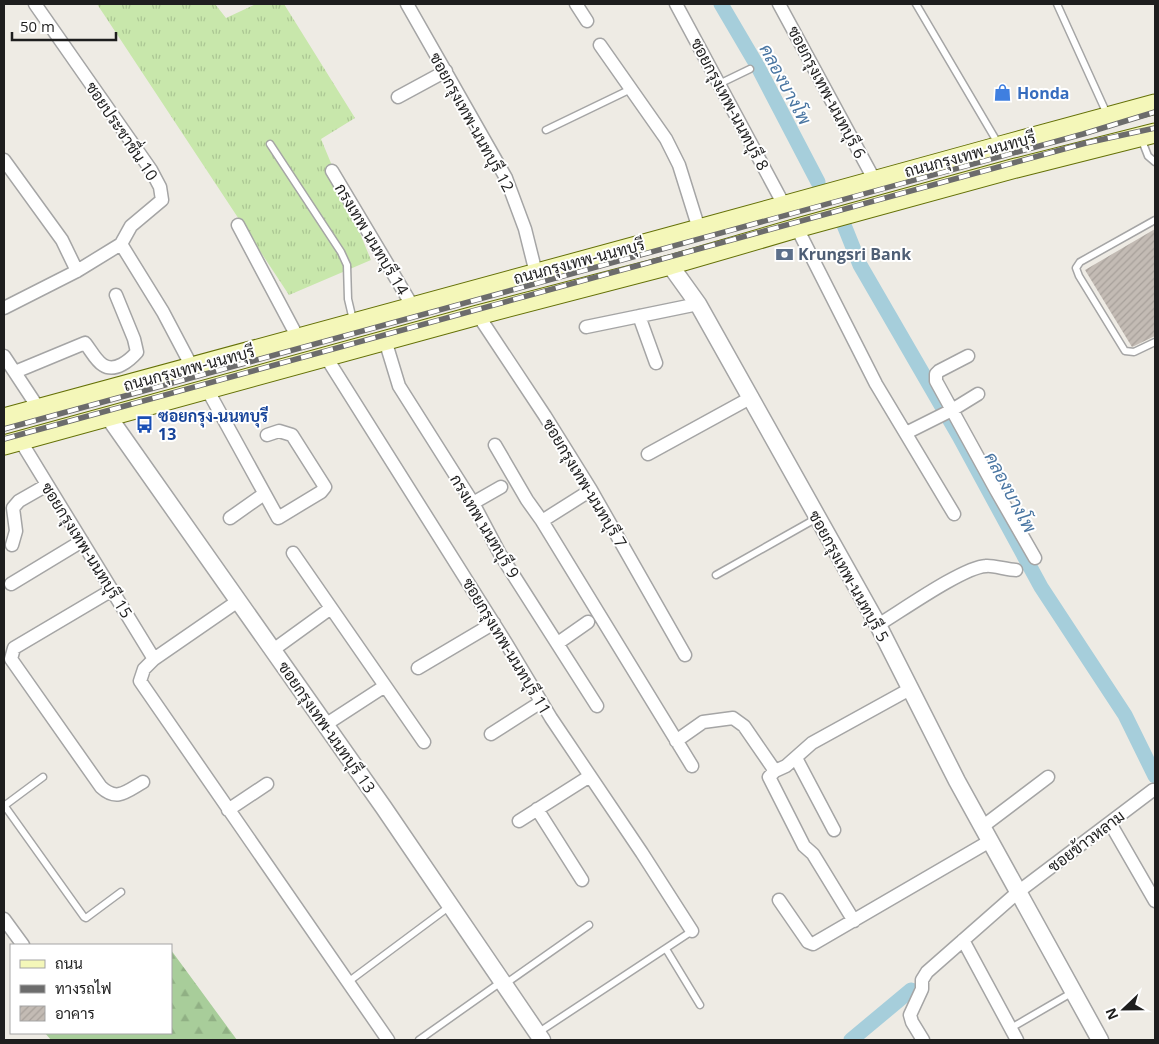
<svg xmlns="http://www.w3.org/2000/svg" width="1159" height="1044" font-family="'Open Sans',Sarabun,sans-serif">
  <defs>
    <pattern id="grass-tufts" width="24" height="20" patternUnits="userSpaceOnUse" patternTransform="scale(1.25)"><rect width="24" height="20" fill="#c8e7ab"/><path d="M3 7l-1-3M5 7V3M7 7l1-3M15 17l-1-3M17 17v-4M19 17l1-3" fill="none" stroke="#abc693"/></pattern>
    <pattern id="forest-firs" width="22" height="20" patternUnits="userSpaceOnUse" patternTransform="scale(1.25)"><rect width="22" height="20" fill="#a8cd9a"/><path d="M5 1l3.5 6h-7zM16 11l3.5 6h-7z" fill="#90b084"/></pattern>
    <pattern id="building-hatch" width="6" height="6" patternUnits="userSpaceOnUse" patternTransform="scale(1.25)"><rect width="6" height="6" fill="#c3bbb4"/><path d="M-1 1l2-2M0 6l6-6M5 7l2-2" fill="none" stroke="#a7a09a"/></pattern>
  </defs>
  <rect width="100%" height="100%" fill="#eeebe4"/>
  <path fill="url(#grass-tufts)" d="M97 4H215L226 18 256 4H284L355 118 321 139 371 260 289 295Z"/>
  <path fill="url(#forest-firs)" d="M171 950 237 1040H51L45 1033H171Z"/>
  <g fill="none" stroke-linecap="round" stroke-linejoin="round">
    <path stroke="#a6cedb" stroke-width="15" d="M721 4 758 67 818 182
      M842 220 860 265 959 436 1041 587 1125 715 1155 776
      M851 1040 911 990"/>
  </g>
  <path fill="url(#building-hatch)" d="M1155 229V336L1132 347 1085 270Z"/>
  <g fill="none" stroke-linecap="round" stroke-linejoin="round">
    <defs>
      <path id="service" d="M916 4 999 145
        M1057 4 1107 114
        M719 84 750 69
        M546 130 631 89
        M1141 138 1148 156 1155 162
        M270 144 341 252 347 265 348 299 353 320
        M1155 220 1080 262 1076 268 1079 276 1125 351 1134 352 1155 342
        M716 575 817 518
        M4 805 84 917 86 918 121 892
        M4 806 43 777
        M666 949 700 1005
        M348 982 450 906
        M505 984 589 925
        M1011 1028 1073 992
        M539 1032 692 931
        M419 1040 501 982"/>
      <path id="minor" d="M407 4 506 178 525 229 536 273
        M576 4 587 21
        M676 4 784 205
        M779 4 875 181
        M600 45 666 139 679 165 699 229
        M398 97 446 71
        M4 160 62 240 77 271
        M332 171 413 307
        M238 225 298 338
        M797 228 876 384 954 514
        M121 244 163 312 192 367
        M4 308 77 271 121 244 131 226 162 200 160 187 151 170 35 4
        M478 315 545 416 591 490 685 655
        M639 316 656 363
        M586 327 698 304
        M385 340 399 386 473 503 500 554 597 706
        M4 356 39 409
        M968 356 939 371 936 374V381L996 490 1035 558
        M326 357 506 643 551 718 642 853 692 931
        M15 372 85 343C90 349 96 361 103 365 115 373 130 360 137 352L134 339 116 295
        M207 389 278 518 321 492 325 487 292 435 279 431 267 435
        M906 433 952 410 978 394
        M20 440 154 659
        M495 445 527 500 542 521 692 766
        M648 454 752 397
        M473 503 501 487
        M230 518 264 494
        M542 521 591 490
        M12 545 16 531 13 508 19 501 47 485
        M293 553 424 742
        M11 584 82 541
        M112 590 14 648 11 659 101 787C117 802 127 791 143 782
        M238 601 154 659 144 669 140 681 388 1040
        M878 625C900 612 963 567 986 566 992 565 1008 570 1016 570
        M558 643 588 622
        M273 650 331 608
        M418 668 494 623
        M325 725 385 686
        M491 734 541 702
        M676 741 703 722 733 718 744 726 775 771
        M796 758 834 830
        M537 809 582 880
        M228 810 267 784
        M519 821 590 776
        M1110 823 1155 901
        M982 827 1048 777
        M779 900 808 942 813 944 990 841
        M4 919 23 945
        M854 921 813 854 804 846 769 777 775 771 786 766 812 743 910 689
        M963 940 1017 1040
        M923 1040 912 1022 910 1015 922 989V980L927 972 1018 892 1153 790"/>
      <path id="tertiary" d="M670 265 698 304 878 625 957 781 1100 1040
        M108 416 384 808 542 1040"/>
      <path id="secondary" d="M4 418 699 229 1000 146 1155 104
        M4 445 478 315 670 265 797 228 1016 168 1155 133"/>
    </defs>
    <use href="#service" stroke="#a5a5a5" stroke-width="9"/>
    <use href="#minor" stroke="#a5a5a5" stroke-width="15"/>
    <use href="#tertiary" stroke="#a5a5a5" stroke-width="19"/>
    <use href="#secondary" stroke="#657108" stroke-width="21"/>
    <use href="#service" stroke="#fff" stroke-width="6"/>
    <use href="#minor" stroke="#fff" stroke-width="12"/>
    <use href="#tertiary" stroke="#fff" stroke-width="16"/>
    <use href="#secondary" stroke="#f4f7b9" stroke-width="19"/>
    <defs>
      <path id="rail" d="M4 429 1083 134 1155 112
        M4 439 1086 143 1155 128"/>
    </defs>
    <use href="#rail" stroke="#6c6c6c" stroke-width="5.5"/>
    <use href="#rail" stroke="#fff" stroke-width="4" stroke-dasharray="11" stroke-linecap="butt"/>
  </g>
  <defs>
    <symbol id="shop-bare" viewBox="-9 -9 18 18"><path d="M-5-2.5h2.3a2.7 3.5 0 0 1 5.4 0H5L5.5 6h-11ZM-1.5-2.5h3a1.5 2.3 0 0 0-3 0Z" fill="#3f7fe0" stroke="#fff" stroke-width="2.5" paint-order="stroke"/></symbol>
    <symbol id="bank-bare" viewBox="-9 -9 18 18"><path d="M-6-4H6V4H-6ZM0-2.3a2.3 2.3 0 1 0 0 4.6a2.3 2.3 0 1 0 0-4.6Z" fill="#5c6f8a" stroke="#fff" stroke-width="2.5" paint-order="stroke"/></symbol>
    <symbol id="bus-bare" viewBox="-9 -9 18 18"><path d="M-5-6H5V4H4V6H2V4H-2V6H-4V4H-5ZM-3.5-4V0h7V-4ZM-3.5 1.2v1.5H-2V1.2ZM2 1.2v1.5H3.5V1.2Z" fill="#1a4fb4" stroke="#fff" stroke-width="2.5" paint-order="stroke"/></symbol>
  </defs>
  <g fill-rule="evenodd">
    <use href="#shop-bare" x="990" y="80" width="25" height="25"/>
    <use href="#bank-bare" x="772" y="242" width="25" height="25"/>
    <use href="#bus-bare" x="132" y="412" width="25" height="25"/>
  </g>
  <g text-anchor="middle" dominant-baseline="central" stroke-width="4" stroke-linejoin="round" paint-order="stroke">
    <g font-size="16" fill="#1e1e1e" stroke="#fff">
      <text transform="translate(827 92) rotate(62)">ซอยกรุงเทพ-นนทบุรี 6</text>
      <text transform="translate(730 104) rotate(62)">ซอยกรุงเทพ-นนทบุรี 8</text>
      <text transform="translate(472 122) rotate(61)">ซอยกรุงเทพ-นนทบุรี 12</text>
      <text transform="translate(122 131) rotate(56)">ซอยประชาชื่น 10</text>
      <text transform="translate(970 154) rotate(-15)">ถนนกรุงเทพ-นนทบุรี</text>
      <text transform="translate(372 239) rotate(59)">กรงเทพ นนทบุรี 14</text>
      <text transform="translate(579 261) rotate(-15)">ถนนกรุงเทพ-นนทบุรี</text>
      <text transform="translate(189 368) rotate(-15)">ถนนกรุงเทพ-นนทบุรี</text>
      <text transform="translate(585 483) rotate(59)">ซอยกรุงเทพ-นนทบุรี 7</text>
      <text transform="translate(485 526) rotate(59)">กรงเทพ นนทบุรี 9</text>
      <text transform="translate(87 550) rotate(58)">ซอยกรุงเทพ-นนทบุรี 15</text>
      <text transform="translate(849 576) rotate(61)">ซอยกรุงเทพ-นนทบุรี 5</text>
      <text transform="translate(507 646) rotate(59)">ซอยกรุงเทพ-นนทบุรี 11</text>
      <text transform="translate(327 727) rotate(55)">ซอยกรุงเทพ-นนทบุรี 13</text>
      <text transform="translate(1086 841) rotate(-37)">ซอยข้าวหลาม</text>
    </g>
    <g font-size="16" font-weight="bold" fill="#366cbe" stroke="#fff" text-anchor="start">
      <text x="1017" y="93">Honda</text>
    </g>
    <g font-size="16" font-weight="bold" fill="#4e5e75" stroke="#fff" text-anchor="start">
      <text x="798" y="254">Krungsri Bank</text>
    </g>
    <g font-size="16" font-weight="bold" fill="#164399" stroke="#fff" text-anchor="start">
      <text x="158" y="416">ซอยกรุง-นนทบุรี<tspan x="158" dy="18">13</tspan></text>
    </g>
    <g font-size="18" font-style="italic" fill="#4a76a2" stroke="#fff">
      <text transform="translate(786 84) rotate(62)">คลองบางโพ</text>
      <text transform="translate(1011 492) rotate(62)">คลองบางโพ</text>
    </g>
  </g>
  <rect width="1159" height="1044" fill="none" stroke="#1e1e1e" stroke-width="10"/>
  <rect x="10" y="944" width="162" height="90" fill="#ffffff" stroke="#a5a5a5"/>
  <rect x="20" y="960" width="25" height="8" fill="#f4f7b9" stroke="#a5a5a5"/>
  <text x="55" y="969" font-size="15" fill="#1e1e1e">ถนน</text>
  <rect x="20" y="985" width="25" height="8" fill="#6c6c6c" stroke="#a5a5a5"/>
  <text x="55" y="994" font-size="15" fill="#1e1e1e">ทางรถไฟ</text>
  <rect x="20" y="1006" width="25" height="15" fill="url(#building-hatch)" stroke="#a5a5a5"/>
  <text x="55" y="1019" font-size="15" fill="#1e1e1e">อาคาร</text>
  <g transform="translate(1124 1009) rotate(248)" stroke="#ffffff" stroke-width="4" paint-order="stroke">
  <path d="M0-4L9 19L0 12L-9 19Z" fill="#1e1e1e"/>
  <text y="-8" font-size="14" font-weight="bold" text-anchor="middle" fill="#1e1e1e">N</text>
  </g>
  <path d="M12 32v8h104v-8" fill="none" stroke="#1e1e1e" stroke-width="2.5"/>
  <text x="20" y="32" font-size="15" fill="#1e1e1e" stroke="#ffffff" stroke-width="4" paint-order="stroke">50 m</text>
</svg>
